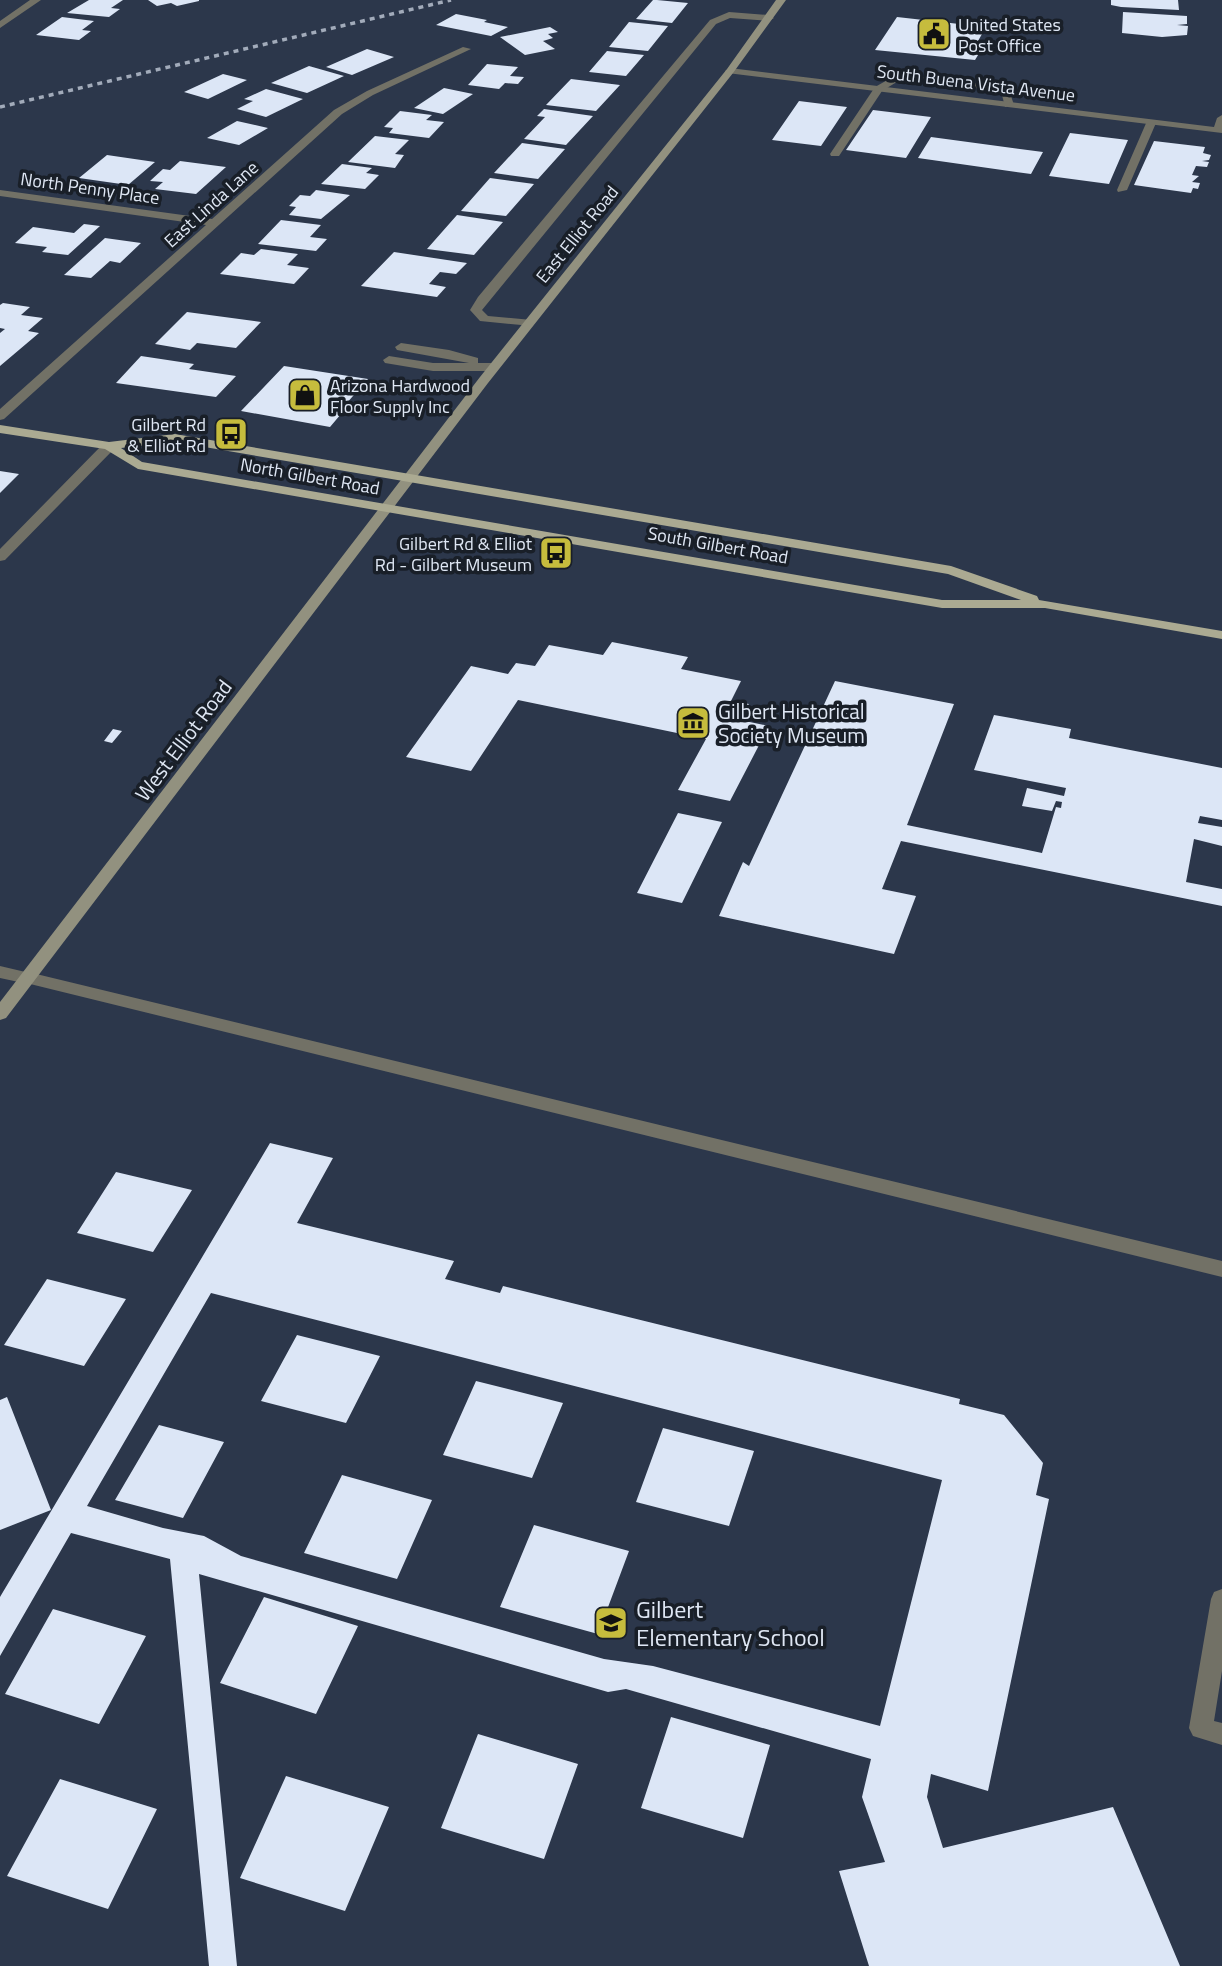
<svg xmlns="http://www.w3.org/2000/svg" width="1222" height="1966" font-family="'Titillium Web',sans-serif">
  <rect width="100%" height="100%" fill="#2c374b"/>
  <path fill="#dce6f6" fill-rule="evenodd" d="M89 0H123L111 8 120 9 109 17 67 13Z
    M148 0H199V1L177 6 171 3 157 6Z
    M653 0H657L688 3 672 23 636 19Z
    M1111 0H1178L1179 10 1121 7 1111 5Z
    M1123 12 1187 16V24L1177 25 1188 26 1187 35 1162 37 1122 33Z
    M456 14 487 20 484 22 508 27 491 36 436 25Z
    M62 17 94 21 82 30 91 31 79 40 36 35Z
    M897 17 986 27 978 41 986 42 975 60 875 50Z
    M629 22 668 26 648 51 609 47Z
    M550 27 558 32 548 34 553 38 543 41 555 49 525 55 500 37Z
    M367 49 394 57 352 75 326 67Z
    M607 51 644 55 626 76 589 72Z
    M487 64 518 67 510 76 524 77 518 84 505 83 499 89 468 85Z
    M309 66 344 76 307 93 271 83Z
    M223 74 247 80 208 99 184 92Z
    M571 79 620 85 596 111 546 105Z
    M444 88 473 94 443 114 414 108Z
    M266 89 303 99 266 117 237 109 253 101 244 99Z
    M799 101 847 107 821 146 772 140Z
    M544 109 593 116 566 145 524 139 545 117 537 116Z
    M873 110 931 117 906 158 846 150Z
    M400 111 432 115 426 120 444 122 429 138 389 133 393 128 384 127Z
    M237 121 268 128 239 145 207 138Z
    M1070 133 1128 140 1109 184 1049 176Z
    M375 136 409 140 395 154 404 155 395 168 348 162Z
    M931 137 1043 152 1031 174 918 158Z
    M1154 141 1205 147 1203 153 1211 155 1209 160 1202 161 1209 162 1207 167 1196 166 1192 175 1199 176 1192 182 1200 183 1198 189 1193 188 1191 193 1134 185Z
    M522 143 565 149 538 179 494 173Z
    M107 155 155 162 128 185 79 178Z
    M180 161 226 167 196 194 155 189 163 182 150 181 163 169 170 170Z
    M342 164 372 168 366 173 379 175 365 189 321 184Z
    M490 178 534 184 506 216 461 211Z
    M316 190 350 195 321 219 289 215 296 207 289 206 300 195 310 196Z
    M457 215 503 222 474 255 427 249Z
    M281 220 321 225 310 237 327 239 316 251 258 244Z
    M84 224 100 226 68 255 42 252 47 247 15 243 33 227 74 233Z
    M105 238 141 243 120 263 110 261 91 278 64 275Z
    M261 249 298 254 287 265 309 268 294 284 220 274 241 253 254 255Z
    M394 252 467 263 456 274 440 272 429 284 446 287 437 297 361 286Z
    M3 303 30 307 21 315 43 318 28 331 39 333 0 366V333L5 329 0 328V305Z
    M187 312 261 322 236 348 197 343 190 350 155 344Z
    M141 356 194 364 189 369 236 376 216 397 116 383Z
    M284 366 368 379 338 413 341 414 330 427 241 411Z
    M222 430 245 434 240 439 217 435Z
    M0 471 19 474 0 493Z
    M548 548 571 552 567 558 544 554Z
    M612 642 688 657 681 669 741 681 731 701 749 704 740 720 769 726 730 801 678 790 706 739 518 700 471 771 406 757 471 666 508 674 516 663 535 666 549 645 603 655Z
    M835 681 954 704 907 825 1042 853 1056 807 1061 808 1062 802 1056 801 1052 811 1022 806 1027 788 1064 796 1066 788 974 770 994 715 1071 729 1069 738 1222 768V820L1200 816 1198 823 1222 827V846L1194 839 1186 882 1222 889V906L901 841 882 889 916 896 894 954 719 916 743 862 749 866Z
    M113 729 122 731 112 743 104 741Z
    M678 813 722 822 682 903 637 893Z
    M270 1143 333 1158 297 1223 454 1261 445 1279 500 1293 503 1286 960 1399 959 1404 1004 1415 1043 1463 1036 1495 1049 1499 988 1791 931 1774 927 1797 943 1848 1113 1807 1180 1966H869L839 1871 885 1862 862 1797 871 1759 626 1689 608 1692 199 1574 237 1966H209L170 1559 71 1533 0 1656V1597ZM211 1293 942 1480 880 1726 653 1666 604 1659 241 1556 204 1536 163 1528 87 1506Z
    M116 1172 192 1190 153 1252 77 1233Z
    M47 1279 126 1299 84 1366 4 1345Z
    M297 1335 380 1356 346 1423 261 1401Z
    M476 1381 563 1403 532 1478 443 1455Z
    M7 1397 51 1510 0 1530V1400Z
    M159 1425 224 1442 183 1518 115 1500Z
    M663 1428 754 1451 729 1526 636 1502Z
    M342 1475 432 1500 397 1579 304 1553Z
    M534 1525 629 1551 598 1634 500 1607Z
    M264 1597 358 1626 316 1714 220 1683Z
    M53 1609 146 1636 99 1724 5 1694Z
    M671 1717 770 1745 743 1838 641 1808Z
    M478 1734 578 1764 544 1859 441 1828Z
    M286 1776 389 1807 345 1911 240 1878Z
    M60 1779 157 1809 108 1909 7 1876Z"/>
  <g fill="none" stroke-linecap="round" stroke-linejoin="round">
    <path fill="#727166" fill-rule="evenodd" d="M729 12 769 15 774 18 769 21 730 18 716 24 482 310 488 316 532 320V326L480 321 470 310 478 297 710 20Z
      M898 74 1008 87 1014 105 1005 107 1001 91 900 80 882 91 839 156H831L830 154 875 87Z
      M1147 121 1156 123 1127 190 1118 192 1117 190Z
      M401 343 449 350 478 358V363H494L500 367 494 371H433L385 363 383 360 389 356 433 363H469L397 350 395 347Z
      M28 972 1222 1261V1277L22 982 19 978Z
      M1222 1589V1671L1214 1721 1222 1723V1745L1193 1736 1189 1728 1211 1599 1214 1592Z"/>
    <path fill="#727166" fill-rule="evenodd" d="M30 0H41L0 28V21Z
      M463 47 471 49 373 95 342 114 4 419 0 420V409L206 225 0 196V190L212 219 334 110 367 91Z
      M730 68 1214 127 1217 118 1222 115V133L727 73 725 71Z
      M109 442 115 446 114 449 5 560 0 561V549L104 443Z
      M0 966 34 974 37 978 28 984 0 978Z"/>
    <path fill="#92917f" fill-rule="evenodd" d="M776 0H786L733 73 488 383 6 1018 0 1020V1002L480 377 727 69Z"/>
    <path fill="#abaa92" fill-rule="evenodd" d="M0 425 109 442 175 434 951 566 1037 596 1039 600 1222 631V639L1045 608H942L138 469 105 449 0 433ZM175 442 948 574 1021 600H942L142 462 121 448Z"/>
    <path stroke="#a2abba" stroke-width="3.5" stroke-dasharray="5 5" stroke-linecap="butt" d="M0 107 451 0"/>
  </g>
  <defs>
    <symbol id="civic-square" viewBox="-11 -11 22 22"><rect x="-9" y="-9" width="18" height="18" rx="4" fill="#c6bc3d" stroke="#191f28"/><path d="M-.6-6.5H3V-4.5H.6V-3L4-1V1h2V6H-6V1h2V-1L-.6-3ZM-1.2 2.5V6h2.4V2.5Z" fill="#111"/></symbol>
    <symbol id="shop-square" viewBox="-11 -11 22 22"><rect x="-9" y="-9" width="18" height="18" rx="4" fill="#c6bc3d" stroke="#191f28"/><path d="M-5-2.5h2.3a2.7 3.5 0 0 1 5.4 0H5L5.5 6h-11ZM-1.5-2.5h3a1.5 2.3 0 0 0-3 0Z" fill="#111"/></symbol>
    <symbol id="bus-square" viewBox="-11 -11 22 22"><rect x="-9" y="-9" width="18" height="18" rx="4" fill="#c6bc3d" stroke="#191f28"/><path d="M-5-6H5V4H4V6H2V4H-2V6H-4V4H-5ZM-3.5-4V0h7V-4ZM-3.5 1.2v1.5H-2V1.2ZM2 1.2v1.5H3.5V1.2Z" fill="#111"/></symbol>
    <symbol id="museum-square" viewBox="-11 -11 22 22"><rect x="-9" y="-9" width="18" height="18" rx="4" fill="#c6bc3d" stroke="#191f28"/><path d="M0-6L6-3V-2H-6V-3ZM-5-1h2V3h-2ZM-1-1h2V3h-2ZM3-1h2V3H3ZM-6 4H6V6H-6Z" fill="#111"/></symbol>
    <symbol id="school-square" viewBox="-11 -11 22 22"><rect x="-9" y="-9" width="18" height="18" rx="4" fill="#c6bc3d" stroke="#191f28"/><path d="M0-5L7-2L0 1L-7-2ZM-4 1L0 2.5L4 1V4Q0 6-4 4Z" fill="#111"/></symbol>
  </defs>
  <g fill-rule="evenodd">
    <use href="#civic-square" x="915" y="15" width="38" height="38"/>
    <use href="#shop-square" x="286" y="376" width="38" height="38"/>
    <use href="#bus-square" x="212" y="415" width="38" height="38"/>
    <use href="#bus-square" x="537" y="534" width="38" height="38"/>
    <use href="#museum-square" x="674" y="704" width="38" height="38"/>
    <use href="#school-square" x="592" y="1604" width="38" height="38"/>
  </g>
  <g text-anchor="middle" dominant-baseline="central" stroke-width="7" stroke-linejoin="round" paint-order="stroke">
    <g font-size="18" fill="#dfe7f4" stroke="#191f28" text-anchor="start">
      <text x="958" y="24">United States<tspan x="958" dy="21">Post Office</tspan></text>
      <text x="330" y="385">Arizona Hardwood<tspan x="330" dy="21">Floor Supply Inc</tspan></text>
      <text x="206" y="424" text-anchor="end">Gilbert Rd<tspan x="206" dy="21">&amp; Elliot Rd</tspan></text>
      <text x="532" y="543" text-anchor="end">Gilbert Rd &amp; Elliot<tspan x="532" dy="21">Rd - Gilbert Museum</tspan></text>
    </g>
    <g font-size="18" fill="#dfe7f4" stroke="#191f28">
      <text transform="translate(976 83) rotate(7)">South Buena Vista Avenue</text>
      <text transform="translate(90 188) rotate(8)">North Penny Place</text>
      <text transform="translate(211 204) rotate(-42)">East Linda Lane</text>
      <text transform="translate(577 234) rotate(-51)">East Elliot Road</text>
      <text transform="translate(310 476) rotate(10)">North Gilbert Road</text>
      <text transform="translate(718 545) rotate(10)">South Gilbert Road</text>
    </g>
    <g font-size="21" fill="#dfe7f4" stroke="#191f28" text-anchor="start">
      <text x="718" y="711">Gilbert Historical<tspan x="718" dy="24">Society Museum</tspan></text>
    </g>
    <g font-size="21" fill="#dfe7f4" stroke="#191f28">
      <text transform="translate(183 740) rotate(-53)">West Elliot Road</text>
    </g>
    <g font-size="24" fill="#dfe7f4" stroke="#191f28" text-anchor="start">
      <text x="636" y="1609">Gilbert<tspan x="636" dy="28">Elementary School</tspan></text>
    </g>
  </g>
</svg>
